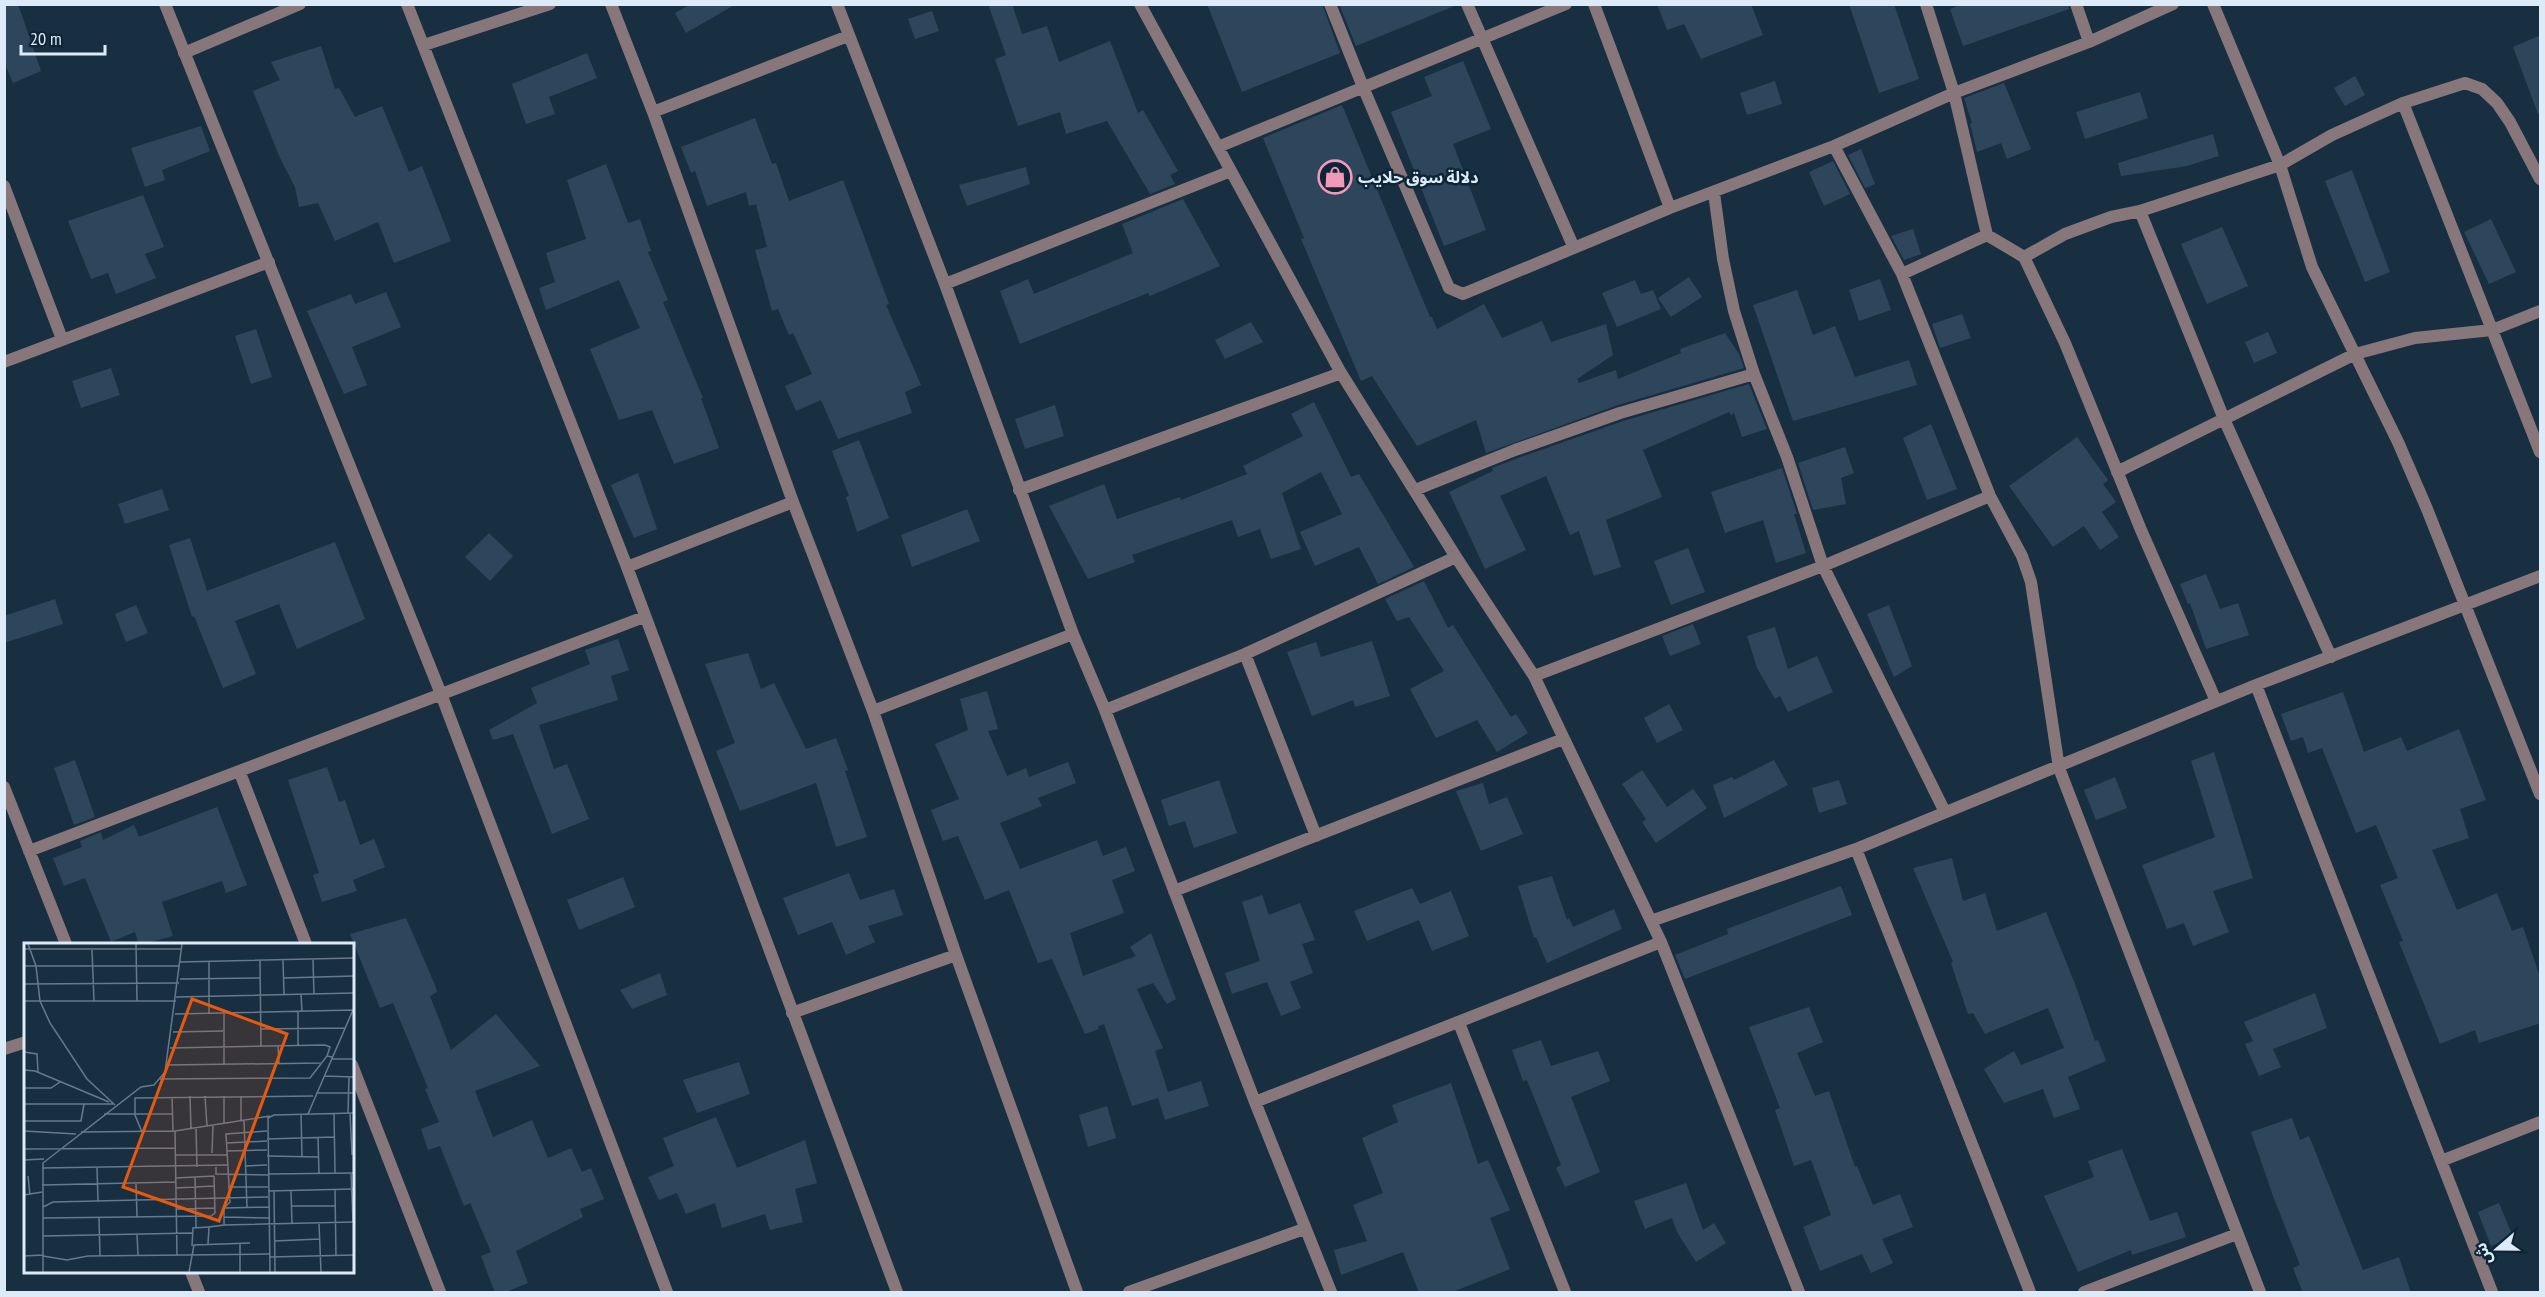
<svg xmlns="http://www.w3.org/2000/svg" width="2545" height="1297" font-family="'PT Sans Narrow','Noto Sans Arabic',sans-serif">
  <rect width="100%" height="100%" fill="#182f42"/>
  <path fill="#2e465b" d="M4 4H18L41 71 13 83 4 62Z
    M691 4H736L686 33 675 13Z
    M988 4H1012L1022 34 1047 26 1059 62 1110 41 1138 113 1143 110 1178 171 1170 175 1175 184 1150 194 1107 121 1066 134 1060 112 1018 126 995 59 1006 55Z
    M1207 4H1322L1340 53 1242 92Z
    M1339 4H1457V5L1356 46Z
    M1657 4H1751L1763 35 1701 59 1684 24 1667 30Z
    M1849 4H1894L1919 79 1879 93Z
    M1962 4H2068L2069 9 1963 46 1950 9Z
    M932 11 939 31 915 39 908 19Z
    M2541 35V114H2538L2513 47Z
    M321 46 335 89 339 88 355 117 382 106 409 172 422 166 451 241 394 263 378 222 335 241 318 203 299 207 295 187 280 158 253 91 280 80 271 62Z
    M587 53 597 78 549 97 555 114 526 124 512 84Z
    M1463 61 1491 129 1453 144 1486 230 1444 246 1391 112 1432 96 1424 77Z
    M2355 76 2365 95 2345 106 2334 88Z
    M1775 81 1782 104 1747 115 1740 93Z
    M2004 83 2031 149 2007 159 2001 143 1977 152 1970 124 1972 123 1964 98Z
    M2140 92 2148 118 2085 139 2076 112Z
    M1342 105 1430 317H1432L1437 329 1484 304 1502 338 1542 321 1551 342 1606 324 1613 355 1577 379 1579 383 1616 370 1618 379 1681 353 1680 349 1725 333 1739 354 1744 368 1618 405 1486 453 1476 420 1417 446 1372 376 1361 381 1301 239 1304 238 1263 138Z
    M755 118 772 164 776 163 789 201 843 180 889 304 886 305 921 385 905 392 912 413 838 439 821 400 796 411 785 386 812 374 793 333 789 335 778 309 772 311 755 250 767 247 756 204 749 206 746 192 707 206 695 171 691 173 681 147Z
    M201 126 210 151 162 170 165 180 145 187 131 148Z
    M2213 134 2219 156 2187 166 2121 176 2118 163Z
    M1861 149 1875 184 1865 188 1848 155Z
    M1833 161 1850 194 1824 206 1809 172Z
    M606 164 628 223 640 219 651 251 648 252 668 300 663 302 703 398H701L719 448 674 464 652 410 619 420 590 349 640 328 619 280 546 310 539 288 555 282 546 253 586 239 567 180Z
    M1026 167 1030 184 967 206 959 185Z
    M2352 170 2390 272 2365 282 2325 181Z
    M143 195 164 247 145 254 156 278 116 294 108 273 91 279 68 221Z
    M1183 199 1220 266 1150 296 1148 293 1020 344 1000 291 1028 279 1034 294 1133 253 1122 224Z
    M2491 219 2516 272 2489 284 2464 232Z
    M2222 227 2248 286 2207 304 2181 244Z
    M1913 229 1921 254 1904 260 1891 236Z
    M1689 277 1702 297 1671 317 1658 298Z
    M1880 279 1891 310 1859 321 1849 290Z
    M1635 280 1641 294 1653 290 1661 309 1617 327 1602 293Z
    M1797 290 1813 335 1835 326 1855 377 1909 360 1917 385 1793 421 1753 305Z
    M386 292 401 327 352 347 367 385 344 394 307 311 351 294 355 304Z
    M1962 314 1971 338 1940 348 1932 324Z
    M1251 322 1263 342 1225 359 1215 340Z
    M256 329 272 377 251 384 235 336Z
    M2268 332 2277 353 2254 363 2245 342Z
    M111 368 120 395 81 408 72 381Z
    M1749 384 1767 429 1742 437 1734 413 1731 415 1729 412 1643 450 1662 497 1606 520 1621 567 1594 576 1579 531 1570 535 1546 476 1500 496 1526 550 1485 569 1449 492 1493 471 1492 468 1518 458 1623 421Z
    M1314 402 1351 477 1359 474 1414 567 1378 584 1359 547 1315 566 1300 532 1342 514 1321 472 1282 493 1301 549 1271 559 1260 529 1238 537 1232 520 1132 555 1135 562 1088 579 1049 506 1104 484 1117 519 1180 497 1181 500 1247 474 1243 466 1303 436 1291 414Z
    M1055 405 1064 436 1025 449 1015 419Z
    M1931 424 1957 489 1927 500 1903 438Z
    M2077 437 2108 480 2103 484 2116 502 2102 512 2119 537 2100 550 2084 526 2053 547 2009 486Z
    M859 440 889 518 857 532 846 497 849 496 832 451Z
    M1845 447 1854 473 1841 478 1846 504 1813 510 1798 463Z
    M1782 468 1797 514H1794L1806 553 1776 563 1763 520 1725 533 1711 492Z
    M638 473 657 529 634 538 611 485Z
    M162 489 169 510 125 524 118 504Z
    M967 509 980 541 912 567 901 535Z
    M489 533 513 556 490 581 465 557Z
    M190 538 207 591 335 542 365 619 297 649 279 604 235 621 256 674 223 688 194 616 192 617 169 545Z
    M1688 548 1705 592 1671 605 1654 561Z
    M2206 574 2220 609 2238 603 2249 635 2206 649 2190 603 2188 604 2180 584Z
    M1424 581 1448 628 1453 625 1511 717 1516 714 1528 733 1497 752 1477 720 1436 738 1410 689 1444 671 1409 617 1397 621 1385 599Z
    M55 599 63 624 4 643V616Z
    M136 605 148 633 126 642 115 614Z
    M1889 605 1912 666 1894 677 1867 614Z
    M1693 624 1701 644 1670 656 1662 636Z
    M1775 627 1788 669 1817 656 1833 692 1788 712 1780 696 1775 699 1757 668 1747 636Z
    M618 639 629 670 611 676 618 700 539 725 554 769 567 764 589 819 552 834 513 734 493 740 489 730 537 703 531 688 590 664 585 650Z
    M1372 641 1390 696 1355 707 1353 700 1312 716 1287 652 1316 642 1321 657Z
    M748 653 761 689 774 683 806 749 836 738 848 770 845 771 867 837 836 847 816 783 740 811 716 751 735 743 705 664Z
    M987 691 998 729 988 731 1007 776 1026 768 1029 777 1068 762 1076 783 1038 798 1042 806 1000 823 1020 869 1097 840 1103 856 1126 847 1135 871 1112 880 1124 913 1070 933 1083 976 1136 956 1130 947 1151 933 1176 999 1167 1004 1153 983 1137 989 1163 1048 1155 1051 1168 1092 1201 1081 1209 1106 1165 1120 1158 1098 1132 1106 1104 1024 1098 1026 1099 1029 1085 1034 1052 959 1038 963 1009 890 985 900 958 836 943 841 931 810 959 799 935 744 968 730 960 699Z
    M2343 692 2364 752 2401 737 2407 751 2459 729 2486 800 2460 809 2469 838 2432 850 2457 910 2497 893 2512 931 2523 927 2541 980V1023L2479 1043 2475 1030 2440 1044 2399 942 2403 941 2380 885 2398 878 2376 825 2356 833 2322 748 2308 753 2303 737 2291 741 2281 714Z
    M1669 704 1683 730 1657 743 1644 718Z
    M2214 752 2253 878 2213 891 2229 932 2193 946 2184 923 2167 929 2142 865 2215 837 2191 761Z
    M75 760 95 817 74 825 54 768Z
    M1774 760 1788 785 1724 818 1713 785 1732 777 1734 780Z
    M327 767 339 802 345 800 360 845 374 839 385 867 353 880 357 891 322 902 313 875 319 873 288 780Z
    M1642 770 1667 807 1693 789 1707 808 1656 843 1642 822 1646 819 1622 784Z
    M2115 777 2127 808 2096 820 2084 790Z
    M1219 780 1237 833 1194 848 1185 821 1169 826 1161 800Z
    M1839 780 1847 804 1819 813 1812 788Z
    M1483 783 1489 804 1507 797 1523 834 1481 851 1456 791Z
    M217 807 247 885 226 893 222 881 162 902 173 936 139 945 135 932 111 942 85 878 64 886 53 858 82 847 80 841 101 832 103 840 134 825 139 837Z
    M1952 858 1963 901 1985 893 1997 931 2046 912 2075 984 2095 1041 2098 1040 2106 1061 2068 1077 2080 1109 2054 1118 2043 1089 2004 1103 1984 1069 2014 1051 2021 1065 2064 1048 2048 1008 1985 1034 1973 1013 1968 1014 1951 963 1953 962 1913 868Z
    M849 873 860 900 894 889 903 915 868 926 875 942 846 955 832 922 798 935 783 898Z
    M1552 876 1567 920 1569 918 1573 927 1614 909 1622 929 1547 963 1536 937 1534 938 1518 886Z
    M623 877 635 907 579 930 567 900Z
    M1841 886 1852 915 1685 979 1675 955 1728 934 1727 929Z
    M1412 888 1420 904 1451 891 1469 936 1432 951 1419 920 1367 941 1354 911Z
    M1262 895 1269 915 1300 903 1315 940 1302 944 1313 973 1290 982 1301 1008 1281 1016 1267 982 1232 994 1225 973 1260 961 1242 902Z
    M406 918 435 985 437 992 430 996 451 1050 496 1014 540 1066 475 1091 493 1137 532 1120 548 1158 571 1148 582 1172 591 1168 604 1199 580 1209 583 1217 516 1251 528 1283 503 1293H495L481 1256 491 1252 470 1203 464 1206 440 1146 428 1150 421 1129 439 1122 425 1089 428 1088 393 1003 380 1008 350 934Z
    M660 973 667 995 632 1009 620 990Z
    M2315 993 2327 1028 2273 1049 2281 1067 2259 1076 2245 1044 2253 1041 2244 1022Z
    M1809 1007 1823 1042 1797 1053 1815 1096 1829 1091 1855 1167 1857 1166 1873 1205 1900 1194 1913 1227 1882 1239 1893 1263 1871 1273 1862 1254 1820 1271 1803 1227 1831 1215 1811 1160 1794 1166 1775 1110 1780 1108 1749 1027Z
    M1541 1040 1551 1066 1598 1051 1610 1081 1571 1097 1600 1172 1565 1187 1556 1168 1561 1165 1527 1080 1523 1081 1512 1050Z
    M739 1062 750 1094 697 1113 683 1080Z
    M1451 1083 1478 1164 1488 1160 1510 1210 1490 1218 1510 1269 1450 1293H1419L1403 1252 1341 1275 1334 1250 1367 1241 1353 1205 1383 1193 1362 1138 1398 1122 1392 1105Z
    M1107 1106 1116 1138 1088 1147 1079 1115Z
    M716 1117 737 1168 805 1140 817 1183 795 1189 803 1222 770 1230 765 1214 722 1228 715 1203 686 1214 677 1193 659 1200 648 1177 674 1166 663 1138Z
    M2292 1118 2300 1140 2309 1136 2363 1270 2399 1257 2411 1293H2303L2293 1268 2300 1265 2273 1196 2251 1132Z
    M2122 1149 2150 1221 2177 1212 2186 1237 2132 1255 2131 1250 2078 1272 2044 1196 2094 1177 2088 1161Z
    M1686 1183 1703 1230 1714 1223 1726 1243 1696 1262 1677 1232 1672 1218 1645 1229 1634 1201Z
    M2499 1203 2513 1237 2491 1246 2478 1212Z"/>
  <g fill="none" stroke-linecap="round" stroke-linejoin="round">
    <path stroke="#88777a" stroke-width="12" d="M165 4 441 694 667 1292
      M407 4 627 567 897 1292
      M611 4 653 112 793 502 873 711 956 955 1077 1292
      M837 4 945 284 1073 634 1105 710 1255 1102 1331 1292
      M1140 4 1341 373 1456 557 1534 676 1661 942 1799 1292
      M1330 4 1363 87 1449 288 1463 294 1670 208 1834 146 1954 93 2089 42 2173 4
      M1467 4 1574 248
      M1594 4 1670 208
      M2076 4 2089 42
      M2213 4 2280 165 2312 267 2398 442 2427 509 2540 794
      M424 45 550 4
      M184 53 300 4
      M2403 103 2540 452
      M653 112 848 36
      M1834 146 1902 274 1990 496 2022 556 2031 582 2059 768 2260 1292
      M1218 147 1566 4
      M4 186 62 339
      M1714 193 1723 259 1734 311 1754 374 1787 457 1823 566 1945 812
      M2140 211 2224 419 2331 657
      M1987 235 2024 257 2065 343 2141 530 2216 701
      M2024 257 2065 234 2111 217 2140 211 2280 165 2332 135 2403 103 2465 83 2482 89 2497 103 2510 122 2540 179
      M1902 274 1987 235 1954 93 1926 4
      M945 284 1231 171
      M4 362 269 262
      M2117 472 2355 354 2415 338 2492 330 2540 311
      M1019 490 1341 373
      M1415 490 1515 450 1620 413 1754 374
      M627 567 793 502
      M1245 654 1316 836
      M1534 676 1823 566 1990 496
      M2256 685 2492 1292
      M1105 710 1245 654 1456 557
      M873 711 1073 634
      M240 773 306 944
      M4 787 66 944
      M1856 849 2030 1292
      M29 851 644 617
      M1174 891 1563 739
      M1651 921 1856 849 2256 685 2540 576
      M792 1013 956 955
      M1459 1023 1565 1292
      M4 1049 26 1042
      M352 1065 440 1292
      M1255 1102 1661 942
      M2441 1161 2540 1122
      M191 1272 199 1292
      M1129 1292 1304 1229
      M2084 1292 2237 1234"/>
  </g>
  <defs>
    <symbol id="shop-ring" viewBox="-11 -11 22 22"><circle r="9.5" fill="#0e2538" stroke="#f09ab7" stroke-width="1.5"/><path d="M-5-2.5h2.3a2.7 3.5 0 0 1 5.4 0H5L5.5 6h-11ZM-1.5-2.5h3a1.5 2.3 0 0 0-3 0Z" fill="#f09ab7"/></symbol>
  </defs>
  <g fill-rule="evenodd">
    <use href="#shop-ring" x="1316" y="158" width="38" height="38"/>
  </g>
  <g text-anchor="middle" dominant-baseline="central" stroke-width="5" stroke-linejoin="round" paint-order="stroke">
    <g font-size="16" font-weight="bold" fill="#ddebf8" stroke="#0e2538" text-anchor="start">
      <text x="1358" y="177">دلالة سوق حلايب</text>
    </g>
  </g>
  <g transform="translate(24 943)">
    <rect width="330" height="330" fill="#182f42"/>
    <path fill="none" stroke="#677a8b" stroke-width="1.5" d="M4 1 12 23 16 58 26 80 63 136 91 162M112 1 113 58M0 6H157M68 7 70 58M259 17 260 51M289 17 290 51M185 18V70M236 18 237 104M156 19 330 15M0 23H156M259 35 330 33M156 36 236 35M0 41 155 40M277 51 278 69M152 54 330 50M0 58H152M274 69V103M200 70V122M151 71 329 67M236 86 321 85M149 89 199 88M254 103 255 121M146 105 301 102 306 104 303 113M0 109 13 111 14 129M307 116H330M143 122 298 120M0 127 11 128 85 159M300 133 330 134M136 136 286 135 303 113 308 114M0 145H27L36 139M292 150H330M166 153 167 186M181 153 183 183M217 153V177M148 154 149 188M0 161H89M310 170 311 230M324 170 325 134M326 170 328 212M80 171H149M277 171 278 213M284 171 329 67M220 177 223 265M0 178H57L60 161M200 180V153M172 186 173 224M0 188 52 191M151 188 153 312M243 188 202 191 206 259 200 265V282L330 279M57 189 151 188 246 173M118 189 111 172V155L289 153M294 195 295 230M243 196 310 194M203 200 243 198M0 206 151 205M203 208 243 207M188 210 189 182M151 212H203M243 213 294 214M0 217 20 216M221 223 243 222M73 224 74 258M192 224V231L244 232M18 225 203 222M327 230 329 279M244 231 330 230M4 233 6 252M171 234 172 284M152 235 190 233M112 240 113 274M18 242 152 239M204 244H244M152 245 190 243M311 247 312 313M244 248 330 246M250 248 251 329M267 248 268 281M0 252 18 249M268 263H312M19 264 29 259 244 254M200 265 245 264M153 266 191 265M200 274 245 275M19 275 187 273 191 270 190 233M75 275 76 313M295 280 297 329M113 291 114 312M19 293 168 290M250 298 296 296M216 300V329M184 301 185 284 200 282M168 303 169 285 185 284M0 313 19 312M19 313 43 317 64 313 245 311M246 314 330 312M19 329V220L117 144 130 142 141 129 158 1M165 329 170 302 226 300M246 329 244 175 250 172 330 170"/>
    <path fill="#e8590c" fill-opacity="0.15" stroke="#e8590c" stroke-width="3" d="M168 56 263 91 195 278 99 244Z"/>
    <rect width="330" height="330" fill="none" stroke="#ddebf8" stroke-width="3"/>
  </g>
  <rect width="2545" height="1297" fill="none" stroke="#ddebf8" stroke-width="12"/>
  <g transform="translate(2497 1249) rotate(250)" stroke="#0e2538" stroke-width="4.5" paint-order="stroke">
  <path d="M0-4.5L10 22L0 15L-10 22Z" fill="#ddebf8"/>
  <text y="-9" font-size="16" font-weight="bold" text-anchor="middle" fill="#ddebf8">ش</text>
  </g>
  <path d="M21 45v9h84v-9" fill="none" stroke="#ddebf8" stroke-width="3"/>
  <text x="30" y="45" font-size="18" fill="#ddebf8" stroke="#0e2538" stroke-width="4.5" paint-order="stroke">20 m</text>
</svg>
